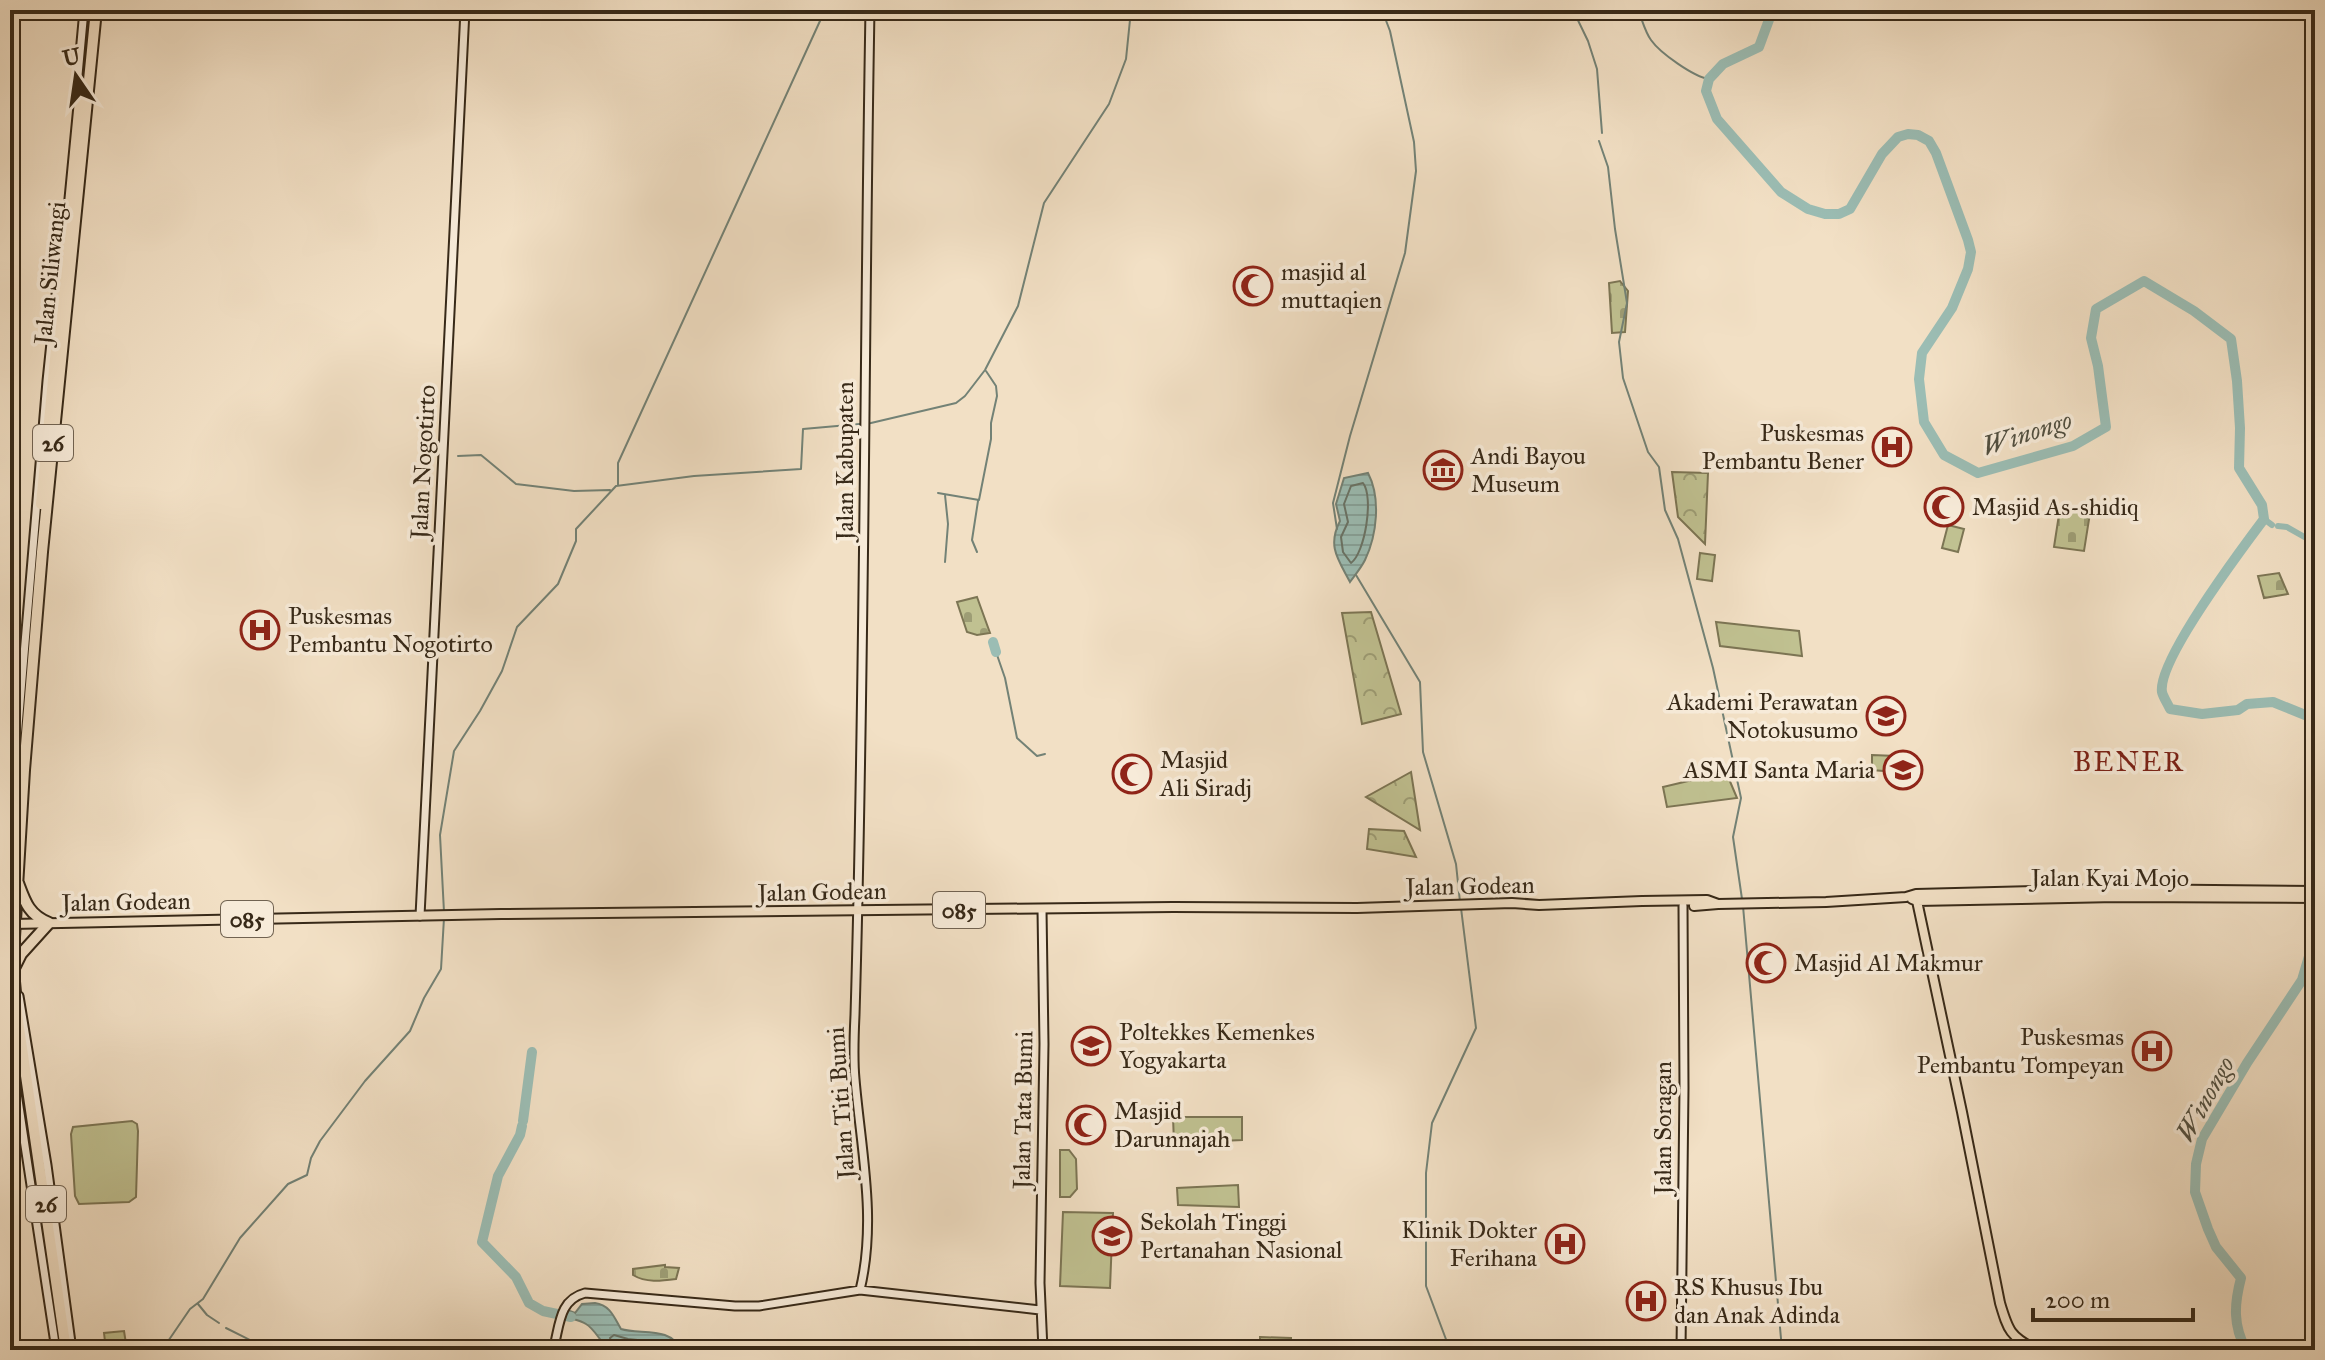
<svg xmlns="http://www.w3.org/2000/svg" width="2325" height="1360" font-family="'IM FELL Great Primer',serif">
  <defs>
    <pattern id="forest-crowns" width="20" height="18" patternUnits="userSpaceOnUse" patternTransform="scale(2)"><rect width="20" height="18" fill="#c0c191"/><path d="M2 6a3 3 0 1 1 6 0M12 15a3 3 0 1 1 6 0" fill="none" stroke="#9d9d75"/></pattern>
    <pattern id="cemetery-stones" width="16" height="16" patternUnits="userSpaceOnUse" patternTransform="scale(2)"><rect width="16" height="16" fill="#c0c191"/><path d="M2 7V4a2 2 0 0 1 4 0v3zM10 15v-3a2 2 0 0 1 4 0v3z" fill="#9d9d75"/></pattern>
    <pattern id="water-rules" width="6" height="5" patternUnits="userSpaceOnUse" patternTransform="scale(2)"><rect width="6" height="5" fill="#9bbdb4"/><path d="M0 2.5h6" fill="none" stroke="#86a29a"/></pattern>
  </defs>
  <rect width="100%" height="100%" fill="#f2e0c5"/>
  <filter id="stains"><feTurbulence type="fractalNoise" baseFrequency=".0025" numOctaves="4"/><feColorMatrix values="0 0 0 0 .2 0 0 0 0 .09 0 0 0 0 .02 0 0 0 .5 -.17"/></filter>
  <radialGradient id="worn" r=".72"><stop offset=".6" stop-color="#630" stop-opacity="0"/><stop offset="1" stop-color="#630" stop-opacity=".3"/></radialGradient>
  <path fill="#c0c191" stroke="#7c7554" stroke-width="2" d="M1948 525 1964 529 1958 552 1942 548Z
    M1700 553 1715 555 1712 581 1697 579Z
    M1716 622 1799 631 1802 656 1720 646Z
    M1872 755 1896 756 1895 772 1872 770Z
    M1726 772 1737 798 1667 807 1663 787Z
    M1173 1117H1242V1140L1174 1143Z
    M132 1121 137 1124 138 1131 136 1197 129 1202 79 1204 75 1196 71 1134 73 1127Z
    M1060 1150H1069L1076 1159 1077 1189 1070 1197H1060Z
    M1238 1185 1239 1207 1178 1205 1177 1188Z
    M1063 1212 1113 1213 1110 1288 1060 1286Z
    M124 1331 127 1350H106L104 1333Z
    M1260 1337 1291 1338V1350H1260Z"/>
  <path fill="url(#forest-crowns)" stroke="#7c7554" stroke-width="2" d="M1672 472 1708 473 1705 544 1678 517Z
    M1371 612 1401 714 1362 724 1342 613Z
    M1411 772 1420 830 1366 797Z
    M1369 829 1404 831 1416 857 1367 849Z"/>
  <path fill="url(#cemetery-stones)" stroke="#7c7554" stroke-width="2" d="M1620 281 1628 291 1625 332 1612 333 1609 283Z
    M2060 508 2090 513 2084 551 2054 547Z
    M2279 573 2288 594 2264 598 2258 576Z
    M977 597 990 633 977 635 967 632 957 602Z
    M665 1265V1267L679 1268 676 1279C661 1281 646 1283 633 1275V1269Z"/>
  <path fill="url(#water-rules)" stroke="#738276" stroke-width="2" d="M1368 473C1381 498 1377 535 1365 560 1361 568 1355 575 1350 582 1338 559 1327 546 1340 521L1336 504 1344 478Z
    M595 1303C610 1305 614 1317 621 1329 640 1335 672 1326 680 1350L610 1349C600 1343 596 1330 586 1324 578 1319 569 1319 561 1315L567 1310 575 1313 582 1304Z"/>
  <g fill="none" stroke-linecap="round" stroke-linejoin="round">
    <path stroke="#697366" stroke-width="2" d="M1363 483C1374 497 1365 553 1351 563L1343 552 1341 537 1348 522 1344 504 1351 486Z
      M614 1350 610 1338 614 1335 628 1339 666 1343 672 1350"/>
    <path stroke="#738276" stroke-width="2" d="M1573 10 1588 41 1597 69 1602 133
      M1638 10C1642 19 1645 32 1651 40 1660 53 1694 77 1709 79
      M1599 141 1608 167 1615 229 1627 303 1619 342 1623 378 1648 452 1659 467 1665 510 1678 539 1713 668 1741 798 1733 837 1742 899
      M458 456 481 455 516 484 574 491 610 490
      M618 485V463L825 10
      M938 493 979 500 991 439V423L997 396 996 386 986 371
      M945 495 948 524 945 562
      M1337 529 1333 503 1350 436 1405 253 1416 171 1414 142 1390 31 1382 10
      M977 552 972 540 978 501
      M1356 575 1420 682 1423 752 1456 864 1460 902
      M996 652 1005 678 1017 738 1037 756 1045 754
      M1743 906 1782 1350
      M444 912 440 835 454 751 480 711 502 671 517 627 558 584 576 541V529L616 486 694 476 801 469 803 429 871 423 956 403 965 396 985 370 1018 306 1044 203 1109 104 1126 59 1131 10
      M198 1304 207 1315 219 1323
      M226 1328 270 1350
      M162 1350 190 1309 203 1299 240 1238 288 1184 307 1175 311 1158 320 1141 365 1081 410 1031 424 998 441 969 444 918
      M1450 1350 1426 1286V1173L1432 1123 1476 1028 1461 908"/>
    <path stroke="#9bbdb4" stroke-width="6" d="M2264 519 2272 525
      M2278 526 2287 527 2315 543"/>
    <path stroke="#9bbdb4" stroke-width="10" d="M1769 10 1770 17 1759 47 1723 64 1709 79 1706 91 1717 119 1781 192 1808 209 1825 214H1839L1850 209 1882 154 1898 137 1908 134 1918 135 1929 141 1936 153 1968 240 1971 252 1968 269 1952 308 1922 353 1919 379 1924 422 1944 455 1978 473 2073 446 2106 427 2098 366 2091 338 2096 309 2144 281 2194 311 2231 339 2237 381 2240 428 2239 468 2262 505 2264 519C2243 547 2157 661 2162 692 2163 697 2168 704 2170 709L2202 714 2238 710 2247 704 2273 702 2315 719
      M993 642 996 652
      M2315 817 2311 829 2315 844
      M523 1121 532 1052
      M522 1126 520 1135 498 1176 482 1242 516 1277 529 1303 543 1311 571 1317
      M2246 1350C2233 1325 2234 1305 2241 1278L2216 1247 2208 1229 2195 1192 2196 1164 2202 1139 2247 1063 2302 980 2313 943 2315 919"/>
    <defs>
      <path id="secondary" d="M76 97 84 10
        M12 798 47 381 60 256
        M1042 910 1044 1044 1040 1283 1043 1350
        M420 916 465 10
        M19 996 47 1165 72 1350
        M10 1047 56 1350
        M860 1290C877 1220 861 1150 855 1079 853 1058 854 1036 855 1015 865 680 864 345 870 10
        M553 1350C560 1327 558 1300 585 1293L735 1306H759L860 1290 1040 1310
        M1681 1350 1684 1088 1683 906"/>
      <path id="primary" d="M1912 899 1917 901 2116 897 2315 898
        M1917 901 1962 1112 2000 1303C2008 1330 2010 1337 2037 1350
        M1694 906 1718 904 1826 902 1906 897 1916 894 2113 889 2315 891
        M12 924 501 914 1173 907 1357 908 1512 903 1539 905 1642 901 1707 900 1718 904"/>
      <path id="highway" d="M41 504 81 90
        M10 853 16 795
        M15 966 21 954 49 923C29 915 25 902 18 883
        M66 1350 17 1014 13 971 14 937 24 770 42 552 96 10"/>
    </defs>
    <use href="#secondary" stroke="#372918" stroke-width="11"/>
    <use href="#primary" stroke="#372918" stroke-width="12"/>
    <use href="#highway" stroke="#372918" stroke-width="14"/>
    <use href="#secondary" stroke="#f7ebd9" stroke-width="7"/>
    <use href="#primary" stroke="#f2e0c5" stroke-width="8"/>
    <use href="#highway" stroke="#f2e0c5" stroke-width="10"/>
  </g>
  <defs>
    <symbol id="mosque-ring" viewBox="-11 -11 22 22"><circle r="9.5" fill="#f7ebd9" stroke="#8f2418" stroke-width="1.5"/><path d="M3.5-4.9A6 6 0 1 0 3.5 4.9A5 5 0 1 1 3.5-4.9Z" fill="#8f2418"/></symbol>
    <symbol id="hospital-ring" viewBox="-11 -11 22 22"><circle r="9.5" fill="#f7ebd9" stroke="#8f2418" stroke-width="1.5"/><path d="M-5-5h3v3.5h4V-5h3V5h-3V1.5h-4V5h-3Z" fill="#8f2418"/></symbol>
    <symbol id="museum-ring" viewBox="-11 -11 22 22"><circle r="9.5" fill="#f7ebd9" stroke="#8f2418" stroke-width="1.5"/><path d="M0-6L6-3V-2H-6V-3ZM-5-1h2V3h-2ZM-1-1h2V3h-2ZM3-1h2V3H3ZM-6 4H6V6H-6Z" fill="#8f2418"/></symbol>
    <symbol id="university-ring" viewBox="-11 -11 22 22"><circle r="9.5" fill="#f7ebd9" stroke="#8f2418" stroke-width="1.5"/><path d="M0-5L7-2L0 1L-7-2ZM-4 1L0 2.5L4 1V4Q0 6-4 4Z" fill="#8f2418"/></symbol>
  </defs>
  <g fill-rule="evenodd">
    <use href="#mosque-ring" x="1231" y="264" width="44" height="44"/>
    <use href="#hospital-ring" x="1870" y="425" width="44" height="44"/>
    <use href="#museum-ring" x="1421" y="448" width="44" height="44"/>
    <use href="#mosque-ring" x="1922" y="485" width="44" height="44"/>
    <use href="#hospital-ring" x="238" y="608" width="44" height="44"/>
    <use href="#university-ring" x="1864" y="694" width="44" height="44"/>
    <use href="#university-ring" x="1881" y="748" width="44" height="44"/>
    <use href="#mosque-ring" x="1110" y="752" width="44" height="44"/>
    <use href="#mosque-ring" x="1744" y="941" width="44" height="44"/>
    <use href="#university-ring" x="1069" y="1024" width="44" height="44"/>
    <use href="#hospital-ring" x="2130" y="1029" width="44" height="44"/>
    <use href="#mosque-ring" x="1064" y="1103" width="44" height="44"/>
    <use href="#university-ring" x="1090" y="1214" width="44" height="44"/>
    <use href="#hospital-ring" x="1543" y="1222" width="44" height="44"/>
    <use href="#hospital-ring" x="1624" y="1279" width="44" height="44"/>
  </g>
  <g text-anchor="middle" dominant-baseline="central" stroke-width="7" stroke-linejoin="round" paint-order="stroke">
    <g fill="#f7ebd9" stroke="#716352" stroke-width="2">
      <rect x="33" y="425" width="40" height="36" rx="6"/>
      <rect x="933" y="892" width="52" height="36" rx="6"/>
      <rect x="221" y="901" width="52" height="36" rx="6"/>
      <rect x="26" y="1186" width="40" height="36" rx="6"/>
    </g>
    <g font-size="22" font-weight="bold" fill="#372918">
      <text x="53" y="443">26</text>
      <text x="959" y="910">085</text>
      <text x="247" y="919">085</text>
      <text x="46" y="1204">26</text>
    </g>
    <g font-size="24" fill="#372918" stroke="#f7ebd9" text-anchor="start">
      <text x="1281" y="272">masjid al<tspan x="1281" dy="28">muttaqien</tspan></text>
      <text x="1864" y="433" text-anchor="end">Puskesmas<tspan x="1864" dy="28">Pembantu Bener</tspan></text>
      <text x="1471" y="456">Andi Bayou<tspan x="1471" dy="28">Museum</tspan></text>
      <text x="1972" y="507">Masjid As-shidiq</text>
      <text x="288" y="616">Puskesmas<tspan x="288" dy="28">Pembantu Nogotirto</tspan></text>
      <text x="1858" y="702" text-anchor="end">Akademi Perawatan<tspan x="1858" dy="28">Notokusumo</tspan></text>
      <text x="1160" y="760">Masjid<tspan x="1160" dy="28">Ali Siradj</tspan></text>
      <text x="1875" y="770" text-anchor="end">ASMI Santa Maria</text>
      <text x="1794" y="963">Masjid Al Makmur</text>
      <text x="1119" y="1032">Poltekkes Kemenkes<tspan x="1119" dy="28">Yogyakarta</tspan></text>
      <text x="2124" y="1037" text-anchor="end">Puskesmas<tspan x="2124" dy="28">Pembantu Tompeyan</tspan></text>
      <text x="1114" y="1111">Masjid<tspan x="1114" dy="28">Darunnajah</tspan></text>
      <text x="1140" y="1222">Sekolah Tinggi<tspan x="1140" dy="28">Pertanahan Nasional</tspan></text>
      <text x="1537" y="1230" text-anchor="end">Klinik Dokter<tspan x="1537" dy="28">Ferihana</tspan></text>
      <text x="1674" y="1287">RS Khusus Ibu<tspan x="1674" dy="28">dan Anak Adinda</tspan></text>
    </g>
    <g font-size="24" fill="#372918" stroke="#f7ebd9">
      <text transform="translate(50 273) rotate(-84)">Jalan Siliwangi</text>
      <text transform="translate(845 461) rotate(-90)">Jalan Kabupaten</text>
      <text transform="translate(423 462) rotate(-87)">Jalan Nogotirto</text>
      <text x="2110" y="878">Jalan Kyai Mojo</text>
      <text transform="translate(1470 886) rotate(-1)">Jalan Godean</text>
      <text transform="translate(822 892) rotate(-1)">Jalan Godean</text>
      <text transform="translate(126 902) rotate(-1)">Jalan Godean</text>
      <text transform="translate(841 1103) rotate(-94)">Jalan Titi Bumi</text>
      <text transform="translate(1023 1110) rotate(-89)">Jalan Tata Bumi</text>
      <text transform="translate(1663 1128) rotate(-90)">Jalan Soragan</text>
    </g>
    <g font-size="26" font-style="italic" fill="#504e3f" stroke="#f7ebd9">
      <text transform="translate(2027 433) rotate(-18)">Winongo</text>
      <text transform="translate(2205 1099) rotate(-61)">Winongo</text>
    </g>
    <g font-size="28" letter-spacing="2" fill="#7a1f14" stroke="#f7ebd9">
      <text x="2129" y="761">BENER</text>
    </g>
  </g>
  <rect width="2325" height="1360" fill="none" stroke="#f2e0c5" stroke-width="40"/>
  <rect x="12" y="12" width="2301" height="1336" fill="none" stroke="#372918" stroke-width="4"/>
  <rect x="20" y="20" width="2285" height="1320" fill="none" stroke="#372918" stroke-width="2"/>
  <g transform="translate(76 76) rotate(347)" stroke="#f7ebd9" stroke-width="6" paint-order="stroke">
  <path d="M0-6L14 30L0 20L-14 30Z" fill="#372918"/>
  <text y="-12" font-size="22" font-weight="bold" text-anchor="middle" fill="#372918">U</text>
  </g>
  <path d="M2033 1308v12h160v-12" fill="none" stroke="#372918" stroke-width="4"/>
  <text x="2045" y="1308" font-size="24" fill="#372918" stroke="#f7ebd9" stroke-width="6" paint-order="stroke">200 m</text>
  <rect width="100%" height="100%" filter="url(#stains)"/>
  <rect width="100%" height="100%" fill="url(#worn)"/>
</svg>
